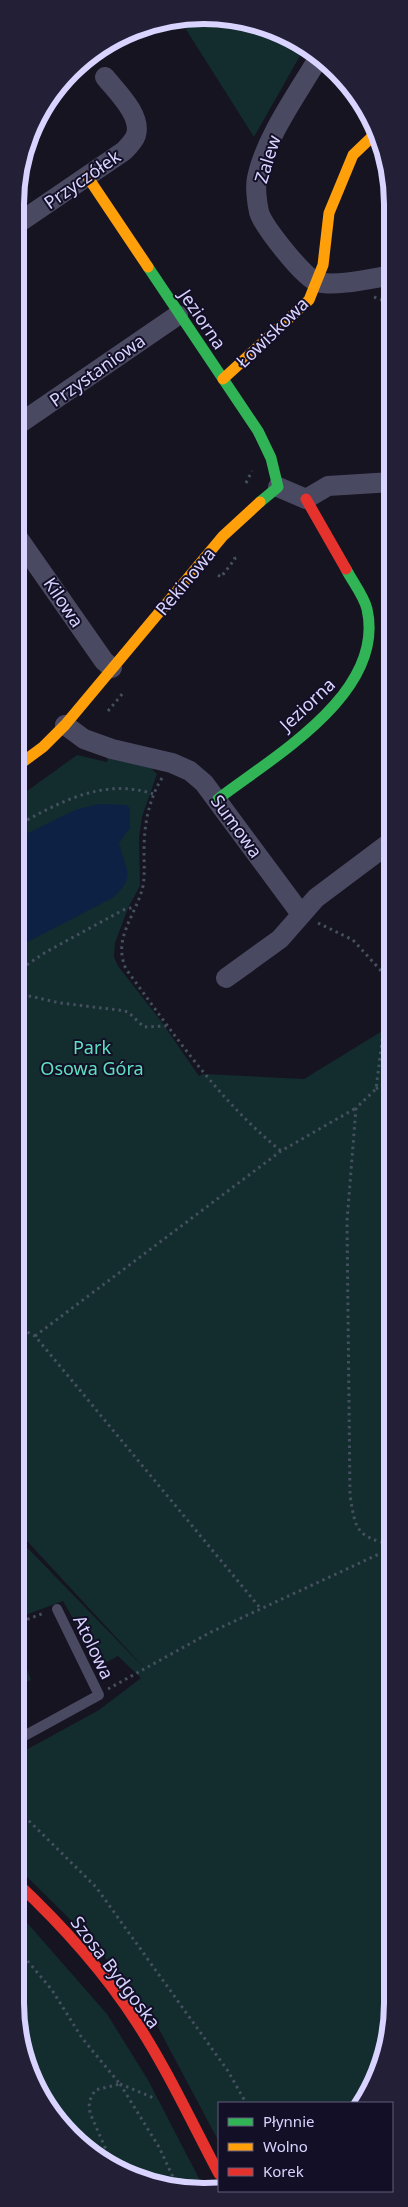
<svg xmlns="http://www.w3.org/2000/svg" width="408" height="2207" font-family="'Noto Sans',sans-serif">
  <rect width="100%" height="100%" fill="#161421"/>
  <path fill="#132c2d" d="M228 17 287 34 305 47 254 137 180 20Z
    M77 755 107 762 108 757 151 768 157 774 142 817 139 837 140 886 128 908 115 943 114 957 118 966 161 1021 199 1076 203 1074 304 1079 392 1025 391 2027 368 2097 363 2103H219V2142L152 2016 90 1939 15 1865V1756L99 1710 141 1678 118 1656 96 1668 80 1631 63 1601 15 1619V1535L149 1673 15 1528 16 799Z
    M16 1656 24 1661 31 1680 20 1684 18 1680 15 1681Z
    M15 1909 107 2014 148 2080 205 2190 192 2192 121 2173 70 2136 29 2075 15 2003Z"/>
  <path fill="#0d2144" d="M99 804 126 805 130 808V828L119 843C125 870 137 875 114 897L16 948V839L75 810Z"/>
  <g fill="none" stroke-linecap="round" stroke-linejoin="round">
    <path stroke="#44505f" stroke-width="3" stroke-dasharray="2.5 4" stroke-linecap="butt" d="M84 60 95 64
      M374 297 393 304
      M246 483 252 471
      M218 575 221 577 235 559 234 556
      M108 711 123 693
      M162 778C148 801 144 826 144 852 144 864 145 874 143 886 136 916 112 938 126 969 173 1033 218 1100 281 1151
      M16 793 22 788
      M16 826C58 803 104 777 153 794
      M318 923 353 940 383 973 385 1017 376 1089 356 1108 347 1221 350 1496C356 1531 356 1536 392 1545
      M16 972 46 952 123 910 134 907
      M16 993 60 1003 119 1010 128 1012 144 1027 166 1026
      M376 1089 392 1078
      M16 1326 35 1336 261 1609
      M35 1336 281 1151 356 1108
      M15 1624 44 1613
      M108 1689 211 1632 392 1548
      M16 1714 21 1725
      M15 1807 96 1887 228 2071 246 2103
      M15 1946 52 1990 82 2038 120 2084 95 2090 89 2102 90 2113 114 2168
      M120 2084 159 2147 178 2188
      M120 2084 154 2098"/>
    <path stroke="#4a4962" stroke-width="10" d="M15 1741 99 1695 57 1609"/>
    <path stroke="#4a4962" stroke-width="20" d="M319 57C298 93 265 138 257 178 255 187 257 203 259 212 263 226 304 278 317 282 336 287 373 278 393 275
      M17 224 124 151C128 147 134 141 136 135 142 115 116 91 105 77
      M16 426 178 315
      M278 487 306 499 328 486 392 482
      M16 535 104 661 112 668
      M65 725 84 739 112 749 172 763 190 771 204 783 301 914
      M226 978 280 939 316 898 392 841"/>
    <path stroke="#30b455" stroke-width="11" d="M148 267 258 431 271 458 278 487 260 502
      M218 799C274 756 386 693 367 609 364 596 352 581 346 569"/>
    <path stroke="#ff9f0a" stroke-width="11" d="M87 176 148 267
      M223 379 309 300 323 265 329 213 353 155 377 132
      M16 767 43 747 65 725 223 536 260 502"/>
    <path stroke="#e5322d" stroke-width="11" d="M306 499 346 569
      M15 1881C61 1924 103 1970 137 2023 168 2071 192 2123 219 2174"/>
  </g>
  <g text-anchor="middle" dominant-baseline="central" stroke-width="4" stroke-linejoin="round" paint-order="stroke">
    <g font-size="18" fill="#d9d4ff" stroke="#130f26">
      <text transform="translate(267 159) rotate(-73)">Zalew</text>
      <text transform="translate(82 179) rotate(-35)">Przyczółek</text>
      <text transform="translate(203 319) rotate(56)">Jeziorna</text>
      <text transform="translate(272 332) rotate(-44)">Łowiskowa</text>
      <text transform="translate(97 370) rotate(-35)">Przystaniowa</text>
      <text transform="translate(185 581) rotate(-50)">Rekinowa</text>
      <text transform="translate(64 602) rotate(56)">Kilowa</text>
      <text transform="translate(307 704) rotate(-43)">Jeziorna</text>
      <text transform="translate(237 826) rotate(54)">Sumowa</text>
      <text transform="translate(94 1647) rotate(64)">Atolowa</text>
      <text transform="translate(116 1972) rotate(53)">Szosa Bydgoska</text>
    </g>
    <g font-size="18" fill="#5fe0c0" stroke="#130f26">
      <text x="92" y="1047">Park<tspan x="92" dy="21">Osowa Góra</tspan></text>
    </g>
  </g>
  <path d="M0 0H408V2207H0ZM204 24H204A180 180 0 0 1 384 204V2003A180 180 0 0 1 204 2183H204A180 180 0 0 1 24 2003V204A180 180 0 0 1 204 24Z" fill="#231f37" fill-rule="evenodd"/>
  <path fill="none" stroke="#d9d4ff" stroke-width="6" d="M204 24H204A180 180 0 0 1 384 204V2003A180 180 0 0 1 204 2183H204A180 180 0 0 1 24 2003V204A180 180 0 0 1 204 24Z"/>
  <rect x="218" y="2102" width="175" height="90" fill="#130f26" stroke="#625e7d"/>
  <rect x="228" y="2118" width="25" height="8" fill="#30b455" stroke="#625e7d"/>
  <text x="263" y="2127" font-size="15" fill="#d9d4ff">Płynnie</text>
  <rect x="228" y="2143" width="25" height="8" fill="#ff9f0a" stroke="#625e7d"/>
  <text x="263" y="2152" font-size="15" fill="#d9d4ff">Wolno</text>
  <rect x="228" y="2168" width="25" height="8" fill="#e5322d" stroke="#625e7d"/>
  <text x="263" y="2177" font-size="15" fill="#d9d4ff">Korek</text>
</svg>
